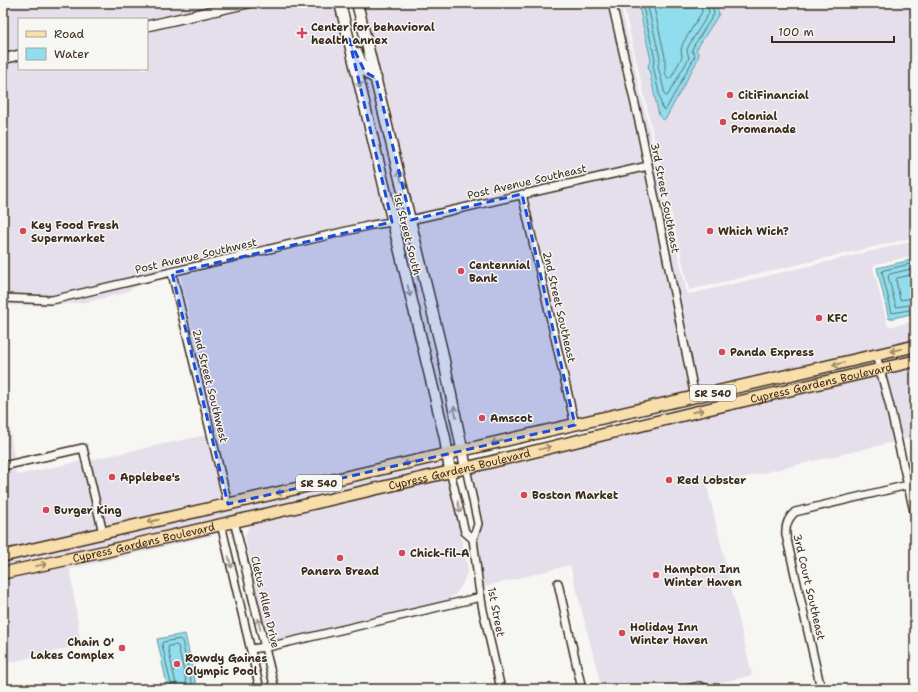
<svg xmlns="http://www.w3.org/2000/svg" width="918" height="692" font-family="'Shantell Sans',sans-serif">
  <rect width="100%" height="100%" fill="#f6f6f2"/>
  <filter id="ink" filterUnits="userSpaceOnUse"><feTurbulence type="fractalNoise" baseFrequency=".025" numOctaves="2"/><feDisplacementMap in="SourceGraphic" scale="8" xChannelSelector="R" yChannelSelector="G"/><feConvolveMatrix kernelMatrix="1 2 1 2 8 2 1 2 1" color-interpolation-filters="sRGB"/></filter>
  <g filter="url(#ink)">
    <path fill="#e4dfea" d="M3 3H227L147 21V19H19V50L3 54Z
      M270 3H335L387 218 371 221 51 296 3 294V64L19 60V69H147V31Z
      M362 3H607L643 162 411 215Z
      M616 3H620L687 293 690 294 915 241V255L876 264 873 267 888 327 915 321V341L698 391 646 134Z
      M623 3H915V237L689 290Z
      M363 76 372 82 403 216 395 217Z
      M644 171 690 393 635 406 634 405 632 407 578 419 527 198Z
      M519 200 570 421 465 445 414 224Z
      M397 226H405L457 447 450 448Z
      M389 227 440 439 442 450 230 499 214 433 181 276 373 230Z
      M140 285 121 294 87 302 44 306 3 305V303L52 305Z
      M915 366V437L902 440 885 373Z
      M877 375 894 442 707 486 752 675 710 685 706 683 698 681 665 689H602L570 565 484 587 477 540 482 523 471 471 634 432 636 433 637 431Z
      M3 381 14 458 3 461Z
      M206 435 222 501 106 528 90 460Z
      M444 460 445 467 106 546 3 568V561Z
      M82 461 97 529 3 551V471L15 468 17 475Z
      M441 478 449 483 468 569 463 583 456 594 445 601 280 640 271 638 265 631 245 537 249 525 257 519Z
      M218 529 219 534 70 569 81 645 3 664V578Z"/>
    <path fill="#8fdded" stroke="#6d959a" d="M638 3H716L719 14 696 50 699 54 697 61 666 118 663 120 659 116 648 65 651 60Z
      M915 259V313L889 319 877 268Z
      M185 634 197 689H168L157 639Z"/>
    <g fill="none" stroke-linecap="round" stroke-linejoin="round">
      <path stroke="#5d7271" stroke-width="1" d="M642 3 655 59 653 65 662 108 664 110 666 109 693 60 695 55 692 51 693 47 714 14 712 3
        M647 3 660 58 658 66 665 94 666 96 668 95 689 58 687 50 689 45 709 13 707 3
        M653 3 665 57V72L667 78 669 79 671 78 682 57 681 50 683 43 702 12 701 3
        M915 263 884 270 882 272 892 313 915 309
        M915 268 890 274 888 276 896 307 915 304
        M915 274 897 278 896 280 900 300 915 298
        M172 689 162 644 163 642 180 639 182 641 193 689
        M177 689 168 648 169 646 176 645 178 646 188 689"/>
      <defs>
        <path id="minor" d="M612 3 642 135 695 397
          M522 194 575 425
          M410 220 648 166
          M172 273 228 504
          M3 298 52 300 372 225 392 222
          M876 355 889 403 915 516
          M3 466 83 448 103 533
          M466 468 478 524 473 539 479 587 483 610 501 689
          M450 471 465 532 473 539
          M234 521 275 689
          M221 524 260 689
          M558 583 582 689
          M251 649 272 646 481 597
          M686 689 699 686 708 689
          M821 689 786 535C785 525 788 518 795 512L908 485"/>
        <path id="tertiary" d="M147 26 248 3
          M3 59 19 55"/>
        <path id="secondary" d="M340 3 445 438 450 471
          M357 3 442 351 466 468
          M357 53C362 65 363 73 376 78"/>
        <g id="primary">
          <path d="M3 556 915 346"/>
          <path id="s1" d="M3 573 107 551 466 468 708 409 915 361"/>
        </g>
      </defs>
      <use href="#minor" stroke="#3b2a1e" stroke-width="10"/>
      <use href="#tertiary" stroke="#3b2a1e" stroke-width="12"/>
      <use href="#secondary" stroke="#3b2a1e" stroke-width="13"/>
      <use href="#primary" stroke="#3b2a1e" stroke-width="14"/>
      <use href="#minor" stroke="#f6f6f2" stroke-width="7"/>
      <use href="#tertiary" stroke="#f6f6f2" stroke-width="9"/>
      <use href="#secondary" stroke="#f6f6f2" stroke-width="10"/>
      <use href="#primary" stroke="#f8deab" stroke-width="11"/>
    </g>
    <defs><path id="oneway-shaft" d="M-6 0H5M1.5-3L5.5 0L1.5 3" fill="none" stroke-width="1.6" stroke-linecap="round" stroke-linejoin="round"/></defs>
    <g stroke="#989088">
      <use href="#oneway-shaft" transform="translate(359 82) rotate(77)"/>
      <use href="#oneway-shaft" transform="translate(400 176) rotate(-104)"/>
      <use href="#oneway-shaft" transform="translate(409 291) rotate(77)"/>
      <use href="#oneway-shaft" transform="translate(455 412) rotate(-102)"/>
      <use href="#oneway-shaft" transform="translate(459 507) rotate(77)"/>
      <use href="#oneway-shaft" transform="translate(230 562) rotate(77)"/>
      <use href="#oneway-shaft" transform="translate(259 624) rotate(-103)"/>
    </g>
    <g stroke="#9a8464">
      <use href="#oneway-shaft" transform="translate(896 350) rotate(167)"/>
      <use href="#oneway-shaft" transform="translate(838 364) rotate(167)"/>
      <use href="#oneway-shaft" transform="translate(698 411) rotate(-13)"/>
      <use href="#oneway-shaft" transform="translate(497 442) rotate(167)"/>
      <use href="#oneway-shaft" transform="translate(545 448) rotate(-14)"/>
      <use href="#oneway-shaft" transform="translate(409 463) rotate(167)"/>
      <use href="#oneway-shaft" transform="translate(282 492) rotate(167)"/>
      <use href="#oneway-shaft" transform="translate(153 521) rotate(167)"/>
      <use href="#oneway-shaft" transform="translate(41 565) rotate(-12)"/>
    </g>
  </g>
  <path fill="#1d4ed8" fill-opacity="0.2" stroke="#1d4ed8" stroke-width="3" stroke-dasharray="8 5" stroke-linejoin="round" d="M349 39 365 72 376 78 411 220 522 194 575 425 228 504 172 273 392 222Z"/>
  <g fill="#d1495b" stroke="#f6f6f2" stroke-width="1.5">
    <path d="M300 27h4v4h4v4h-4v4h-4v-4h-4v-4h4z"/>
    <circle cx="730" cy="95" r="4"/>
    <circle cx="723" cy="122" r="4"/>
    <circle cx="23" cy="231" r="4"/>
    <circle cx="710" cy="231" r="4"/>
    <circle cx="461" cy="271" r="4"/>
    <circle cx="819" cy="318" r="4"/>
    <circle cx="722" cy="352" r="4"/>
    <circle cx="482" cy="418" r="4"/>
    <circle cx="112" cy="477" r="4"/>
    <circle cx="669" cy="480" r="4"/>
    <circle cx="524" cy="495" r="4"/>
    <circle cx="46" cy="510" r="4"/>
    <circle cx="402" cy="553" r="4"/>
    <circle cx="340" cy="558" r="4"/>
    <circle cx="656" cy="575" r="4"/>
    <circle cx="622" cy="633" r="4"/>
    <circle cx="122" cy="648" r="4"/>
    <circle cx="177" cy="664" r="4"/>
  </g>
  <g text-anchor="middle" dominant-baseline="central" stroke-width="3" stroke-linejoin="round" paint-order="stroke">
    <g fill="#f6f6f2" stroke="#73675e" stroke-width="1">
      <rect x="690" y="385" width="46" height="16" rx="3"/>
      <rect x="296" y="475" width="46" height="16" rx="3"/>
    </g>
    <g font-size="10" font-weight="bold" fill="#3b2a1e">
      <text x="713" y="393">SR 540</text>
      <text x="319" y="483">SR 540</text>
    </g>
    <g font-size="11" font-weight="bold" fill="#3b2a1e" stroke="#f6f6f2" text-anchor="start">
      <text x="311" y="27">Center for behavioral<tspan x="311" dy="13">health annex</tspan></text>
      <text x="738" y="95">CitiFinancial</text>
      <text x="731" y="116">Colonial<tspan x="731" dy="13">Promenade</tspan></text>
      <text x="31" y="225">Key Food Fresh<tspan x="31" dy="13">Supermarket</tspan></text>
      <text x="718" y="231">Which Wich?</text>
      <text x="469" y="265">Centennial<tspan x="469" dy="13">Bank</tspan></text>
      <text x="827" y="318">KFC</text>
      <text x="730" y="352">Panda Express</text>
      <text x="490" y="418">Amscot</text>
      <text x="120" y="477">Applebee's</text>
      <text x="677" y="480">Red Lobster</text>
      <text x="532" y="495">Boston Market</text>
      <text x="54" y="510">Burger King</text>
      <text x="410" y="553">Chick-fil-A</text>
      <text x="664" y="569">Hampton Inn<tspan x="664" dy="13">Winter Haven</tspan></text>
      <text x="340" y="571" text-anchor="middle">Panera Bread</text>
      <text x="630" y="627">Holiday Inn<tspan x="630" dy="13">Winter Haven</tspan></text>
      <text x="114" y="642" text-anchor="end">Chain O'<tspan x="114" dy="13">Lakes Complex</tspan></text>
      <text x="185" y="658">Rowdy Gaines<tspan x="185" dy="13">Olympic Pool</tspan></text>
    </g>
    <g font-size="11" fill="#3b2a1e" stroke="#f6f6f2">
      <text transform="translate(527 182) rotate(-13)">Post Avenue Southeast</text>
      <text transform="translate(665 198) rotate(79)">3rd Street Southeast</text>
      <text transform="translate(407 234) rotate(76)">1st Street South</text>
      <text transform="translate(196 256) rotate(-13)">Post Avenue Southwest</text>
      <text transform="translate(559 307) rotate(77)">2nd Street Southeast</text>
      <text stroke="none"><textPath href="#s1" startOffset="840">Cypress Gardens Boulevard</textPath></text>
      <text transform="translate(210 386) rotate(76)">2nd Street Southwest</text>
      <text stroke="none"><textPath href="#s1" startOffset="468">Cypress Gardens Boulevard</textPath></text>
      <text stroke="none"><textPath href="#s1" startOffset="144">Cypress Gardens Boulevard</textPath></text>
      <text transform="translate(809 587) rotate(77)">3rd Court Southeast</text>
      <text transform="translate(265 602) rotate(77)">Cletus Allen Drive</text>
      <text transform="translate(496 612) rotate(79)">1st Street</text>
    </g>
  </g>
  <rect width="918" height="692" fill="none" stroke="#f6f6f2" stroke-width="16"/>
  <rect x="8" y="8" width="902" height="676" fill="none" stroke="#3b2a1e" stroke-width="1.5" filter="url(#ink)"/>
  <rect x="18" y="18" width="130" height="52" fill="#f6f6f2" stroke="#aba49d"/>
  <rect x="26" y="31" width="20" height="6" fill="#f8deab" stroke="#aba49d"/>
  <text x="54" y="38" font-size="12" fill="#3b2a1e">Road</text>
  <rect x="26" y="48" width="20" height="12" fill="#8fdded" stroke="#aba49d"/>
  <text x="54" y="58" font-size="12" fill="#3b2a1e">Water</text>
  <path d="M772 36v6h122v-6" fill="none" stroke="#3b2a1e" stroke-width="2"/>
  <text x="778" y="36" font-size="12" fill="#3b2a1e" stroke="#f6f6f2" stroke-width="3" paint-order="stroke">100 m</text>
</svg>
